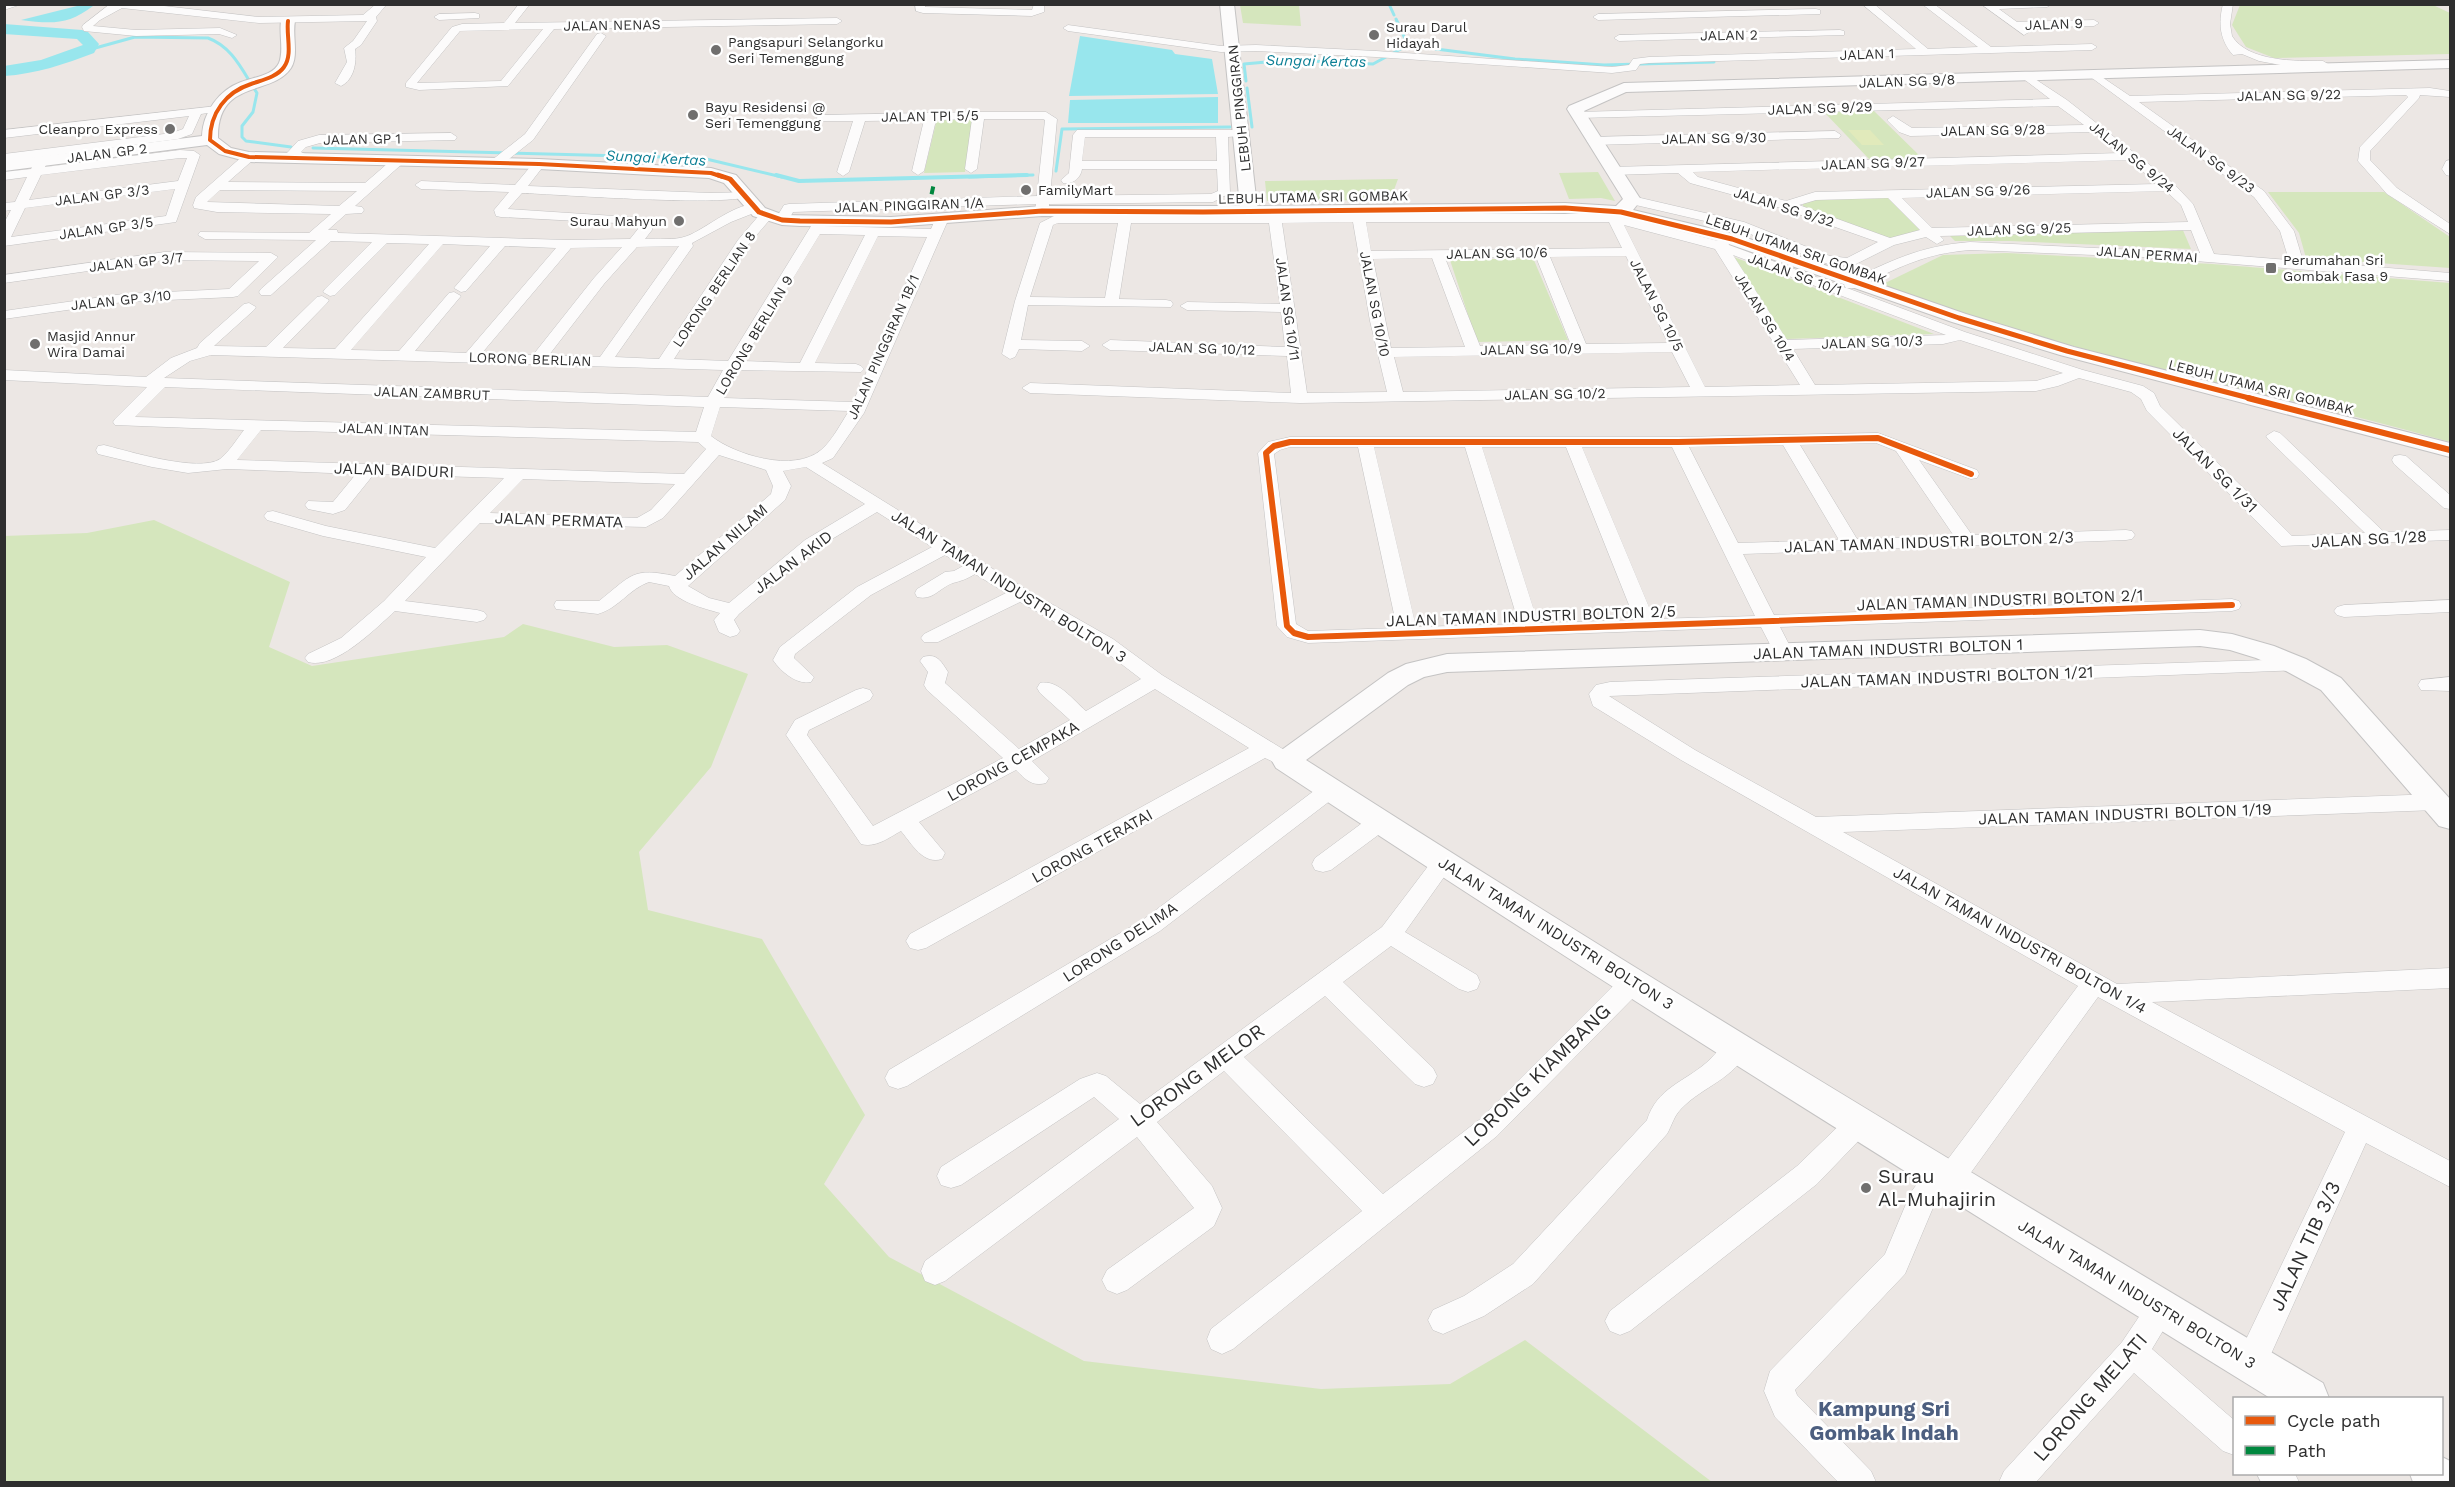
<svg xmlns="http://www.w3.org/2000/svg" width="2455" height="1487" font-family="'Work Sans',sans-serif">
  <rect width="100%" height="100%" fill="#ece7e4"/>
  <path fill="#d5e6bd" d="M1240 5H1299L1301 26 1243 23Z
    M2240 5H2433L2450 13V54L2274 58 2246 47 2232 25Z
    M1874 111 1923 159 1870 160 1824 112Z
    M937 119H973L965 172 924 173Z
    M1598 172 1615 201 1601 198 1569 199 1559 173Z
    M1398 179 1391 198 1383 200 1267 201 1265 181Z
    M2268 192H2384L2450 237V268L2306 258 2299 233Z
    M1888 196 1923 232 1889 239 1803 209V204L1820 198Z
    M2182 228 2191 249 2009 241H1955L1950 236 1971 232Z
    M2007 253 2212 264 2450 283V442C2261 389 2065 354 1881 285L1943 255Z
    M1734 257 1934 334 1786 339Z
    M1533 258 1568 340 1477 342 1450 260Z
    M154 520 290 582 269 647 312 666 504 637 523 624 614 647 667 645 748 674 711 767 639 852 648 910 762 939 865 1115 824 1184 889 1257 1084 1361 1321 1389 1450 1384 1525 1340 1712 1482H5L4 536 87 533Z"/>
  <path fill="#e1eabb" d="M1848 130H1870L1884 145H1862Z"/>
  <path fill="#98e6ed" d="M81 5 93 6C68 25 52 24 21 20Z
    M1080 36 1172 50 1175 54 1212 59 1218 94 1069 96Z
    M1218 97V123H1068L1070 100Z"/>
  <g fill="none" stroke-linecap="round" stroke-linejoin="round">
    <path stroke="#98e6ed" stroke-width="3" d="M1389 4 1394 15
      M1408 45 1423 47
      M1436 49 1515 59 1604 65 1714 62
      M88 50 135 37 208 38C233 47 243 72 257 93L253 112 242 126V137L246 141 291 147
      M1246 81 1244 64 1290 60 1373 64 1408 45 1396 19
      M1247 88 1252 127
      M313 148 702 158 782 177
      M1056 171 1062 129 1230 127
      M969 177 1033 175"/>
    <path stroke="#98e6ed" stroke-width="4" d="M776 175 799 181 1027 175"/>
    <path fill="#98e6ed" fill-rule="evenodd" d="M4 24 82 30 88 32 99 44 94 53C65 64 36 74 4 76V66L41 60 83 45 77 39 4 34Z"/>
    <defs>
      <path id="street" d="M4 4H22L4 10Z
        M110 4H147L259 17 363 15 376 4H387L376 17 377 21 361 45 355 49C357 62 354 80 341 86L335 83 347 62 344 48 353 41 367 21 259 23 122 8 100 20 93 26 136 30 220 28 237 35 232 38 219 34 136 36 84 31 82 27 83 25Z
        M519 4H530L515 23 837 18 842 21 837 24 554 29 508 86 419 90 406 87V83L452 27 462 24 504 23ZM543 29 501 81 417 83 460 31Z
        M915 4H925V7L1032 10 1034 4H1044V12L1032 16 923 13 916 11Z
        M1862 4H1874L1928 49 1978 47 1922 4H1934L1991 47 2092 44 2097 47 2092 50 1649 63 1640 64 1636 70 1612 73 1376 57 1256 51 1221 52 1068 31 1063 28 1068 25 1221 46 1256 45 1376 51 1612 67 1629 65 1633 59 1649 57 1916 49Z
        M1981 4H2052L2047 7 1999 9 2017 22 2094 20 2099 23 2094 26 2025 28 2029 32 2024 35Z
        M2223 4H2233L2230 24 2232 36C2248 62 2296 61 2323 61L2328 64 2323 67 2286 66 2259 61 2242 54 2233 55C2220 40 2218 24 2223 4Z
        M1816 9 1820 10V14L1598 20 1593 17 1598 14Z
        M475 13 479 14V18L439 20 434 17 439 14Z
        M1840 30 1844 31V35L1619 41 1614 38 1619 35Z
        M601 33 606 36 533 140 500 166H492L490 163 492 160 525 134 597 34Z
        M2096 73 2130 96 2430 88 2450 91V97L2420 95 2419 98 2370 151V160L2397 188 2450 224V234L2387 194 2358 161 2360 147 2408 97 2406 95 2139 102 2264 191 2294 231 2303 261 2450 273V281L2144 257 1970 250C1922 254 1898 268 1856 288H1847L1965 332 2083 370 2143 386 2154 393 2160 406 2292 536 2365 533 2268 439 2266 436 2274 431 2280 433 2384 532 2450 530V540L2281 546 2147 411 2141 399 2131 392 2079 378 2058 386 2036 391 1300 403 1030 393 1022 388 1030 383 1291 393 1287 356 1110 350 1102 345 1110 340 1285 347 1281 312 1187 310 1180 306 1187 302 1280 304 1269 223H1131L1119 299 1166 300 1171 301 1173 304 1171 307 1028 305 1021 340 1082 341 1090 346 1082 351 1019 349 1015 357 1010 359 1002 354 1015 301 1040 223 1056 215H1351L1350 210 1357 206 1362 207 1364 214H1614L1718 241H1728L1729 245 1846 288 1844 285 1846 282C1891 261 1919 246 1970 242L2200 253 2191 230 1940 236 1944 240 1937 244 1926 237 1894 245 1854 265 1828 264 1735 228 1627 203 1626 200 1632 196 1744 222 1830 256 1847 258 1878 242 1781 208 1690 183 1678 173 1612 175 1606 171 1612 167 2121 153 2093 132 1910 136 1899 132 1887 120 1893 116 1912 128 2084 125 2058 106 1578 118 1572 115 1578 112 2050 99 2025 80V76L2029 75 2067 100 2174 184 2193 204 2214 254 2289 260 2280 231 2254 197 2092 78 2090 76ZM2130 160 2157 184 1815 192 1786 201 1698 177 1693 172ZM2166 191 2181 205 2188 222 1932 228 1902 198ZM1888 198 1920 230 1890 238 1799 205 1816 200ZM1353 222 1370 321 1387 392 1307 393 1282 223ZM1366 222H1609L1622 248 1371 251ZM1058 223H1118L1105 298 1030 297 1053 225ZM1624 225 1715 249 1800 385 1705 387ZM1733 255 1946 335 1787 340ZM1626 256 1668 343 1586 344 1550 257ZM1536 257 1571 345 1480 346 1445 258ZM1432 258 1465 347 1391 348 1373 259ZM1960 340 2063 373 2036 381 1815 385 1793 349 1943 344ZM1672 352 1690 387 1403 392 1394 357Z
        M217 106 221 107V111L201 114 192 134 178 139 4 162V154L172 133 183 129 189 116 4 138V130Z
        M979 112H1046L1057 119 1050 196 1211 194 1218 191 1217 169H1082C1081 178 1072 185 1063 183L1061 180 1069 173 1073 135 1077 130H1239V136L1228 137 1230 193 1213 202 1049 204V211L1042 215 1035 211 1036 204 793 212 787 223H777L775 220 784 205 789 204 1037 196 1045 120 1043 119H984L977 169 971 173 965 169 972 119 936 120 924 171 918 175 912 171 924 120 865 121 849 172 843 176 837 172 853 121H822L816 118 822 115ZM1085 137H1216L1217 161H1082Z
        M1835 131 1841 135 1839 138 1593 145 1587 141 1593 137Z
        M451 133 457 137 455 140 320 143 306 147 301 152 312 158 306 162 287 153 298 141 319 135Z
        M180 150 194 151 200 155 176 222 4 246V223L11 210 4 211V203L15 202 27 177 4 180V172L31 169 37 159 41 158 47 162 45 167ZM180 158H187L178 181 29 200 41 175ZM175 189 166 216 11 237 25 208Z
        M249 153 253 154V160L228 182 365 183 395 157H403V163L355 206 362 207 364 210 362 213 346 214 328 230H337L338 233 567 240 630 239 638 229V225L635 224 501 217 496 216 494 210 509 192 421 189 415 185 421 181 515 185 535 161 539 160 545 164 528 186 711 193 749 192 750 195C737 208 553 194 522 193L508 209 645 218 652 222V230L645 239C658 238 674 241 687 236 706 229 738 200 759 205L761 208 759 211 731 222 692 243 693 246 615 357 659 359 738 240 761 213H771L773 216 748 245 674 359 728 361 816 218H826L828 221 824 226 931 229 937 215H947L949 218 864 413 833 458 822 463 1027 590 1113 639 1162 675 1273 743 1294 756 1297 761 1294 766 1286 768 1265 758 926 948 918 950 910 948 906 941 910 934 1249 748 1155 689 1032 761 1049 778 1046 783C1032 787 1025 779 1016 770L919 822 945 853 942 859C923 865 912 844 901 831 888 838 876 848 861 844L786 735 795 720 856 690 863 688 870 690 873 695 870 700 809 730 807 735 873 826 1003 758 927 690 924 685 928 672 920 661 923 657C937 653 941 661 948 672L945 683 1019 749 1070 720 1040 693 1037 688 1040 683C1058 679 1073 700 1086 711L1141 679 1099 647 1020 602 938 642H924L921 638 924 634 1006 593 975 574C967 579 961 581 953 583 939 588 933 601 917 597L915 593 917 589 945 572 954 571 963 566 945 555 871 595 795 654 794 658 814 677 811 682C797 685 781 672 773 660L780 647 857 587 932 547 877 512 817 548 739 614 734 620 740 631 737 635 730 637 719 632 714 620 720 613C706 609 673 601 669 586L649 582C629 589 619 608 598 614L556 609 554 605 556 601H599C632 575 632 567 675 576L771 494 773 486 766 470 719 455 663 518 646 527 480 523 405 601 477 610 484 612 487 616 484 620 477 622 395 611C376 628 335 670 308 662L305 658 308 654 341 638 384 601 426 557 323 536 267 520 264 516 267 512 273 511 326 526 435 548 504 478 374 474 345 510 333 514 308 509 305 505 308 501 333 502 356 474 227 469 188 473 152 467 98 454 96 450 98 446 104 445C128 451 199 473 220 459 229 452 237 439 244 430L115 425 113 422 115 419 147 387 4 380V370L146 377 171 358 197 348 200 343 244 304 249 303 256 307 254 310 214 346 266 347 317 297 322 296 329 300 327 303 283 348 335 349 429 244 387 243 335 295 330 296 323 292 325 289 372 242 331 241 271 295H261L259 292 261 289 316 240 205 239 198 235 200 232 309 233 331 214 217 212 194 208 193 205 196 197 245 154ZM220 190 357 191 339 206 207 202ZM820 234 865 235 800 363 743 361ZM878 236 927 237 853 402 724 398 738 370 861 372 864 369 861 366 856 364 815 363ZM443 244 490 246 454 288 461 292 466 291 505 246 556 248 466 353 415 351 461 296 454 292 449 293 399 351 351 350ZM679 246 600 357 549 355 604 284 637 247ZM622 247 594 278 533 355 482 353 571 248ZM211 355 723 370 708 397 164 378 190 361ZM165 387 704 407 696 432 135 417ZM720 407 849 411C841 423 832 441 821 450 794 473 735 455 711 436ZM261 430 698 442 706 449 684 474 237 460ZM806 467 865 504 805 540 729 603 709 598 688 586 785 500 791 486 783 471ZM523 479 675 484 651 510 637 518 490 513Z
        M2450 160V176L2446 175 2442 169 2446 161Z
        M165 252 271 253 278 257 238 296 233 297 123 302 4 319V311L123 294 229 289 259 261 165 260 4 283V275Z
        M1878 433 1977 470 1979 474 1977 478 1971 479 1919 460 1972 535 2126 530 2132 531 2135 535 2132 539 2126 540 1743 554 1774 615 2232 599 2239 601 2241 605 2239 609 2232 611 1780 627 1793 652 1790 656 1783 658 1776 656 1761 627 1308 643 1287 637 1277 626 1258 453 1268 442 1290 437H1678ZM1876 443 1896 451 1954 536 1857 539 1800 445ZM1783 445 1839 540 1738 543 1689 447ZM1290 447H1358L1397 628 1308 631 1296 624 1274 454 1280 450ZM1374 447H1465L1519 624 1416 627ZM1482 447H1566L1635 620 1538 623ZM1582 447H1672L1755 616 1654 619Z
        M2400 455 2406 456 2450 495V509L2444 508 2394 464 2392 460 2394 456Z
        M2450 600V612L2344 617 2337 615 2334 611 2337 607 2344 605Z
        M2296 659 2303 660 2306 665 2303 670 1609 696 1695 750 1816 817 2436 794 2444 797 2447 802 2444 807 2436 810 1843 832 2117 984 2450 968V988L2152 1002 2450 1161V1187L2366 1143 2262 1374 2251 1378 2240 1374 2236 1363 2240 1352 2345 1132 2098 997 1959 1189 1943 1196 1935 1203 1905 1274 1795 1390 1797 1395 1871 1471 1876 1482H1838L1775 1417 1764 1391 1770 1371 1885 1254 1911 1192 1920 1180 1939 1171 2078 986 1681 760 1593 706 1589 694 1596 685 1610 682Z
        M2450 677V691L2421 690 2418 685 2421 680Z
        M1331 781 1339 784 1342 789 1339 794 1160 931 907 1086 898 1089 889 1086 885 1078 889 1070 1144 919 1323 784Z
        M1381 813 1389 815 1392 821 1389 827 1331 870 1323 872 1315 870 1312 864 1315 858 1373 815Z
        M1443 855 1451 857 1454 863 1405 932 1477 975 1480 982 1477 989 1468 992 1459 989 1391 946 1343 982 1433 1068 1437 1076 1433 1084 1424 1087 1415 1084 1325 996 1244 1057 1383 1194 1479 1120 1625 974 1634 971 1643 974 1646 981 1643 988 1497 1136 1233 1349 1222 1354 1211 1349 1207 1339 1211 1329 1362 1211 1224 1071 1157 1122 1212 1186 1222 1208 1214 1226 1127 1290 1117 1294 1107 1290 1102 1280 1107 1270 1194 1208 1137 1137 945 1281 935 1285 925 1281 921 1271 925 1261 1119 1119 1094 1097 961 1185 951 1188 941 1185 937 1176 941 1167 1080 1079 1097 1073 1106 1076 1140 1104 1382 927 1435 857Z
        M1738 1035 1747 1039 1751 1046C1733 1081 1704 1085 1681 1109 1674 1116 1672 1125 1667 1134L1533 1284 1484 1316 1443 1334 1433 1330 1428 1320 1433 1310 1464 1296 1513 1264 1647 1120C1657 1088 1684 1082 1706 1063 1718 1053 1724 1040 1738 1035Z
        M1859 1111 1868 1115 1872 1123 1868 1131 1817 1184 1630 1331 1620 1335 1610 1331 1605 1321 1610 1311 1797 1166 1850 1115Z
        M2161 1295 2171 1299 2176 1309 2152 1349 2234 1420V1455L2223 1451 2134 1373 2036 1482H1999L2004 1471 2122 1342 2151 1299Z
        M2257 1474H2295L2299 1482H2261Z"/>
      <path id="secondary" d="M1220 4H1234L1257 206 1565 203 1616 206 1623 199 1567 109 1569 106 1624 83 2450 60V68L1626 92 1584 111 1641 200 1633 210 1738 235 1966 314 2074 347 2450 443V457L2060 355 1952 322 1726 243 1621 217 1565 213 1203 217 1042 216 891 227 800 226 782 225 753 216 724 183 709 178 539 169 249 162 219 154 207 145 4 171V161L202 136C203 112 219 90 241 82 253 77 273 76 279 63 284 51 279 34 281 21L288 17 295 21C292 36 299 55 291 68 272 97 217 78 218 138L231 148 249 152 539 159 711 168 736 175 765 208 784 215 891 217 1042 206H1240Z
        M2200 630 2232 634 2274 646 2306 659 2341 678 2450 799V829L2439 826 2321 690 2286 671 2256 658 2230 650 2200 646 1447 672 1424 677 1408 685 1306 760C1641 975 1982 1180 2323 1383L2329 1398H2270C1936 1192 1603 984 1276 768L1272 761 1276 754 1388 673 1406 664 1447 654Z
        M2442 1457 2450 1461V1482H2413L2410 1474H2442Z"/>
    </defs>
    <use href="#street" stroke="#c4c3c3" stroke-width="1"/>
    <use href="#secondary" stroke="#c4c3c3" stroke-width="2"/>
    <use href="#street" fill="#fcfbfb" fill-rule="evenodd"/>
    <use href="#secondary" fill="#fcfbfb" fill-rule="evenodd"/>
    <path stroke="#00873e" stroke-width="4" stroke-dasharray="8 4" stroke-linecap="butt" d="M929 206 934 183"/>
    <defs>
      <path id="cycleway-far2" d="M288 21C286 35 293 55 284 67 277 77 262 80 251 84 226 92 210 113 210 140L225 151 249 157 539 164 711 173 723 177"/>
      <path id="cycleway-far1" d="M718 175 730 179 759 212 782 220 800 221 891 222 1042 211 1203 212 1565 208 1621 212 1732 239 1959 318 2067 351 2253 399"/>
      <path id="cycleway" d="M2248 398 2450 450
        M1971 474 1878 438 1678 442H1290L1274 446 1266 453 1287 626 1294 633 1308 637 2232 605"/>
    </defs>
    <use href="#cycleway-far2" stroke="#fff" stroke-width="6"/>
    <use href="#cycleway-far1" stroke="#fff" stroke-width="8"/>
    <use href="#cycleway" stroke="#fff" stroke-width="9"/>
    <use href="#cycleway-far2" stroke="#e8590c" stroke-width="4"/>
    <use href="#cycleway-far1" stroke="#e8590c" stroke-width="5"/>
    <use href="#cycleway" stroke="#e8590c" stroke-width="6"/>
  </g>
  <g fill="#706f6e" stroke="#fff" stroke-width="2">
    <circle cx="1374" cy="35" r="6"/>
    <circle cx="716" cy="50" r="6"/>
    <circle cx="693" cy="115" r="6"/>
    <circle cx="170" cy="129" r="6"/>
    <circle cx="1026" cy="190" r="6"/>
    <circle cx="679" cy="221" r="6"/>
    <rect x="2265" y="262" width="12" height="12" rx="3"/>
    <circle cx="35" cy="344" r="6"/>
    <circle cx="1866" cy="1188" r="6"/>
  </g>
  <g text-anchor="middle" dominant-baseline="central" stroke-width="5" stroke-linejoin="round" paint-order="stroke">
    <g font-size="14" fill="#2e2e2e" stroke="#fff">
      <text transform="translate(2054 24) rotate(-2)">JALAN 9</text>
      <text transform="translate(612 25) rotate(-1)">JALAN NENAS</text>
      <text transform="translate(1729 35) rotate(-1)">JALAN 2</text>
      <text transform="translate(1867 54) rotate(-2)">JALAN 1</text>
      <text transform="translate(1907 81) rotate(-2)">JALAN SG 9/8</text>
      <text transform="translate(2289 95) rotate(-1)">JALAN SG 9/22</text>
      <text transform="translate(1239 108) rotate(-96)">LEBUH PINGGIRAN</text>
      <text transform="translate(1820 108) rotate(-2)">JALAN SG 9/29</text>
      <text transform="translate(930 116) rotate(-1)">JALAN TPI 5/5</text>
      <text transform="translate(1993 130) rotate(-1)">JALAN SG 9/28</text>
      <text transform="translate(1714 138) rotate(-1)">JALAN SG 9/30</text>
      <text transform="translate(362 139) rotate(-1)">JALAN GP 1</text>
      <text transform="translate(107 153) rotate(-7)">JALAN GP 2</text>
      <text transform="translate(2132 157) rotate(39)">JALAN SG 9/24</text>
      <text transform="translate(2211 159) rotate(36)">JALAN SG 9/23</text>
      <text transform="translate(1873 163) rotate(-2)">JALAN SG 9/27</text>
      <text transform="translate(1978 191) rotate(-2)">JALAN SG 9/26</text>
      <text transform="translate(102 195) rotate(-7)">JALAN GP 3/3</text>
      <text transform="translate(1313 197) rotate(-1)">LEBUH UTAMA SRI GOMBAK</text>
      <text transform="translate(909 205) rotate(-2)">JALAN PINGGIRAN 1/A</text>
      <text transform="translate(1784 207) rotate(17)">JALAN SG 9/32</text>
      <text transform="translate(106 228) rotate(-8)">JALAN GP 3/5</text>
      <text transform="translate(2019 229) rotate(-2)">JALAN SG 9/25</text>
      <text transform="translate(1796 249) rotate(19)">LEBUH UTAMA SRI GOMBAK</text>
      <text transform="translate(1497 253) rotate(-1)">JALAN SG 10/6</text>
      <text transform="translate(2147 254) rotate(4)">JALAN PERMAI</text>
      <text transform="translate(136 262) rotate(-6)">JALAN GP 3/7</text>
      <text transform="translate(1795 274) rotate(20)">JALAN SG 10/1</text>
      <text transform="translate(714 289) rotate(-56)">LORONG BERLIAN 8</text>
      <text transform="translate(121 300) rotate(-6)">JALAN GP 3/10</text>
      <text transform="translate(1375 304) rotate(79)">JALAN SG 10/10</text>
      <text transform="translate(1657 305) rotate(63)">JALAN SG 10/5</text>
      <text transform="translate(1288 309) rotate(82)">JALAN SG 10/11</text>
      <text transform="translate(1765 317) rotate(58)">JALAN SG 10/4</text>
      <text transform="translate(754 335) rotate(-59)">LORONG BERLIAN 9</text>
      <text transform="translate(1872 342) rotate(-2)">JALAN SG 10/3</text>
      <text transform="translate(883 347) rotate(-66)">JALAN PINGGIRAN 1B/1</text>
      <text transform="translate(1202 348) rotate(2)">JALAN SG 10/12</text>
      <text transform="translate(1531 349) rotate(-1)">JALAN SG 10/9</text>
      <text transform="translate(530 359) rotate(2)">LORONG BERLIAN</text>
      <text transform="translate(2261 387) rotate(14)">LEBUH UTAMA SRI GOMBAK</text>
      <text transform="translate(432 393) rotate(2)">JALAN ZAMBRUT</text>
      <text transform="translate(1555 394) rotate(-1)">JALAN SG 10/2</text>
      <text transform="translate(384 429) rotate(2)">JALAN INTAN</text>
    </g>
    <g font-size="14" fill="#2e2e2e" stroke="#fff" text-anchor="start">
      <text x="1386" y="27">Surau Darul<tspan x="1386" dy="16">Hidayah</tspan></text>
      <text x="728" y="42">Pangsapuri Selangorku<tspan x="728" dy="16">Seri Temenggung</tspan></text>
      <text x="705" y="107">Bayu Residensi @<tspan x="705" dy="16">Seri Temenggung</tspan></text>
      <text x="158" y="129" text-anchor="end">Cleanpro Express</text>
      <text x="1038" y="190">FamilyMart</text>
      <text x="667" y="221" text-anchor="end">Surau Mahyun</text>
      <text x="2283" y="260">Perumahan Sri<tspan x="2283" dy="16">Gombak Fasa 9</tspan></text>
      <text x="47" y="336">Masjid Annur<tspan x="47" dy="16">Wira Damai</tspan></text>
    </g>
    <g font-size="15" font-style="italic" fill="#0c7f95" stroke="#fff">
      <text transform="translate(1316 61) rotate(1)">Sungai Kertas</text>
      <text transform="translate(656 158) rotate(3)">Sungai Kertas</text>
    </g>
    <g font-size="16" fill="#2e2e2e" stroke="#fff">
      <text transform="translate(394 470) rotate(2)">JALAN BAIDURI</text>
      <text transform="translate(2215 470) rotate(45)">JALAN SG 1/31</text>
      <text transform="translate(559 520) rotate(2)">JALAN PERMATA</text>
      <text transform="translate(2369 539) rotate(-3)">JALAN SG 1/28</text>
      <text transform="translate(725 542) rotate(-41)">JALAN NILAM</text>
      <text transform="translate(1929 542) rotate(-2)">JALAN TAMAN INDUSTRI BOLTON 2/3</text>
      <text transform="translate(793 562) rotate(-37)">JALAN AKID</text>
      <text transform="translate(1009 586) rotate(32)">JALAN TAMAN INDUSTRI BOLTON 3</text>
      <text transform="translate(2000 600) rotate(-2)">JALAN TAMAN INDUSTRI BOLTON 2/1</text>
      <text transform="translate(1531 616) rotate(-2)">JALAN TAMAN INDUSTRI BOLTON 2/5</text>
      <text transform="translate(1888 649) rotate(-2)">JALAN TAMAN INDUSTRI BOLTON 1</text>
      <text transform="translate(1947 677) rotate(-2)">JALAN TAMAN INDUSTRI BOLTON 1/21</text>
      <text transform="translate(1013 761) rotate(-29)">LORONG CEMPAKA</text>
      <text transform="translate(2125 814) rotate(-2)">JALAN TAMAN INDUSTRI BOLTON 1/19</text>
      <text transform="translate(1092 846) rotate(-29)">LORONG TERATAI</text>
      <text transform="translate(1556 933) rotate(32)">JALAN TAMAN INDUSTRI BOLTON 3</text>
      <text transform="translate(2020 940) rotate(29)">JALAN TAMAN INDUSTRI BOLTON 1/4</text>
      <text transform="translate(1120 942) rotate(-33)">LORONG DELIMA</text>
      <text transform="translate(2137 1294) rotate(31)">JALAN TAMAN INDUSTRI BOLTON 3</text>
    </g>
    <g font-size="20" fill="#2e2e2e" stroke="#fff">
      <text transform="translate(1197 1075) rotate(-36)">LORONG MELOR</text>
      <text transform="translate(1537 1075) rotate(-44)">LORONG KIAMBANG</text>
      <text transform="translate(2305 1246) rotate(-65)">JALAN TIB 3/3</text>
      <text transform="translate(2090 1397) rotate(-49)">LORONG MELATI</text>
    </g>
    <g font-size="20" fill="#2e2e2e" stroke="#fff" text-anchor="start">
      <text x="1878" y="1176">Surau<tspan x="1878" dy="23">Al-Muhajirin</tspan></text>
    </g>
    <g font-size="21" font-weight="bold" fill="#4d5f80" stroke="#fff">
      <text x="1884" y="1408">Kampung Sri<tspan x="1884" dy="24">Gombak Indah</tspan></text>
    </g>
  </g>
  <rect width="2455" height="1487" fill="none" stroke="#2e2e2e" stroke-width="12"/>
  <rect x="2233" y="1397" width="210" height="78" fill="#ffffff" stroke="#ababab" stroke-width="1.5"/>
  <rect x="2245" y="1416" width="30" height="9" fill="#e8590c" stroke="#ababab" stroke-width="1.5"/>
  <text x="2287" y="1427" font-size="18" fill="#2e2e2e">Cycle path</text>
  <rect x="2245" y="1446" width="30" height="9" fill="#00873e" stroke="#ababab" stroke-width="1.5"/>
  <text x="2287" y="1457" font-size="18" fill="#2e2e2e">Path</text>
</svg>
